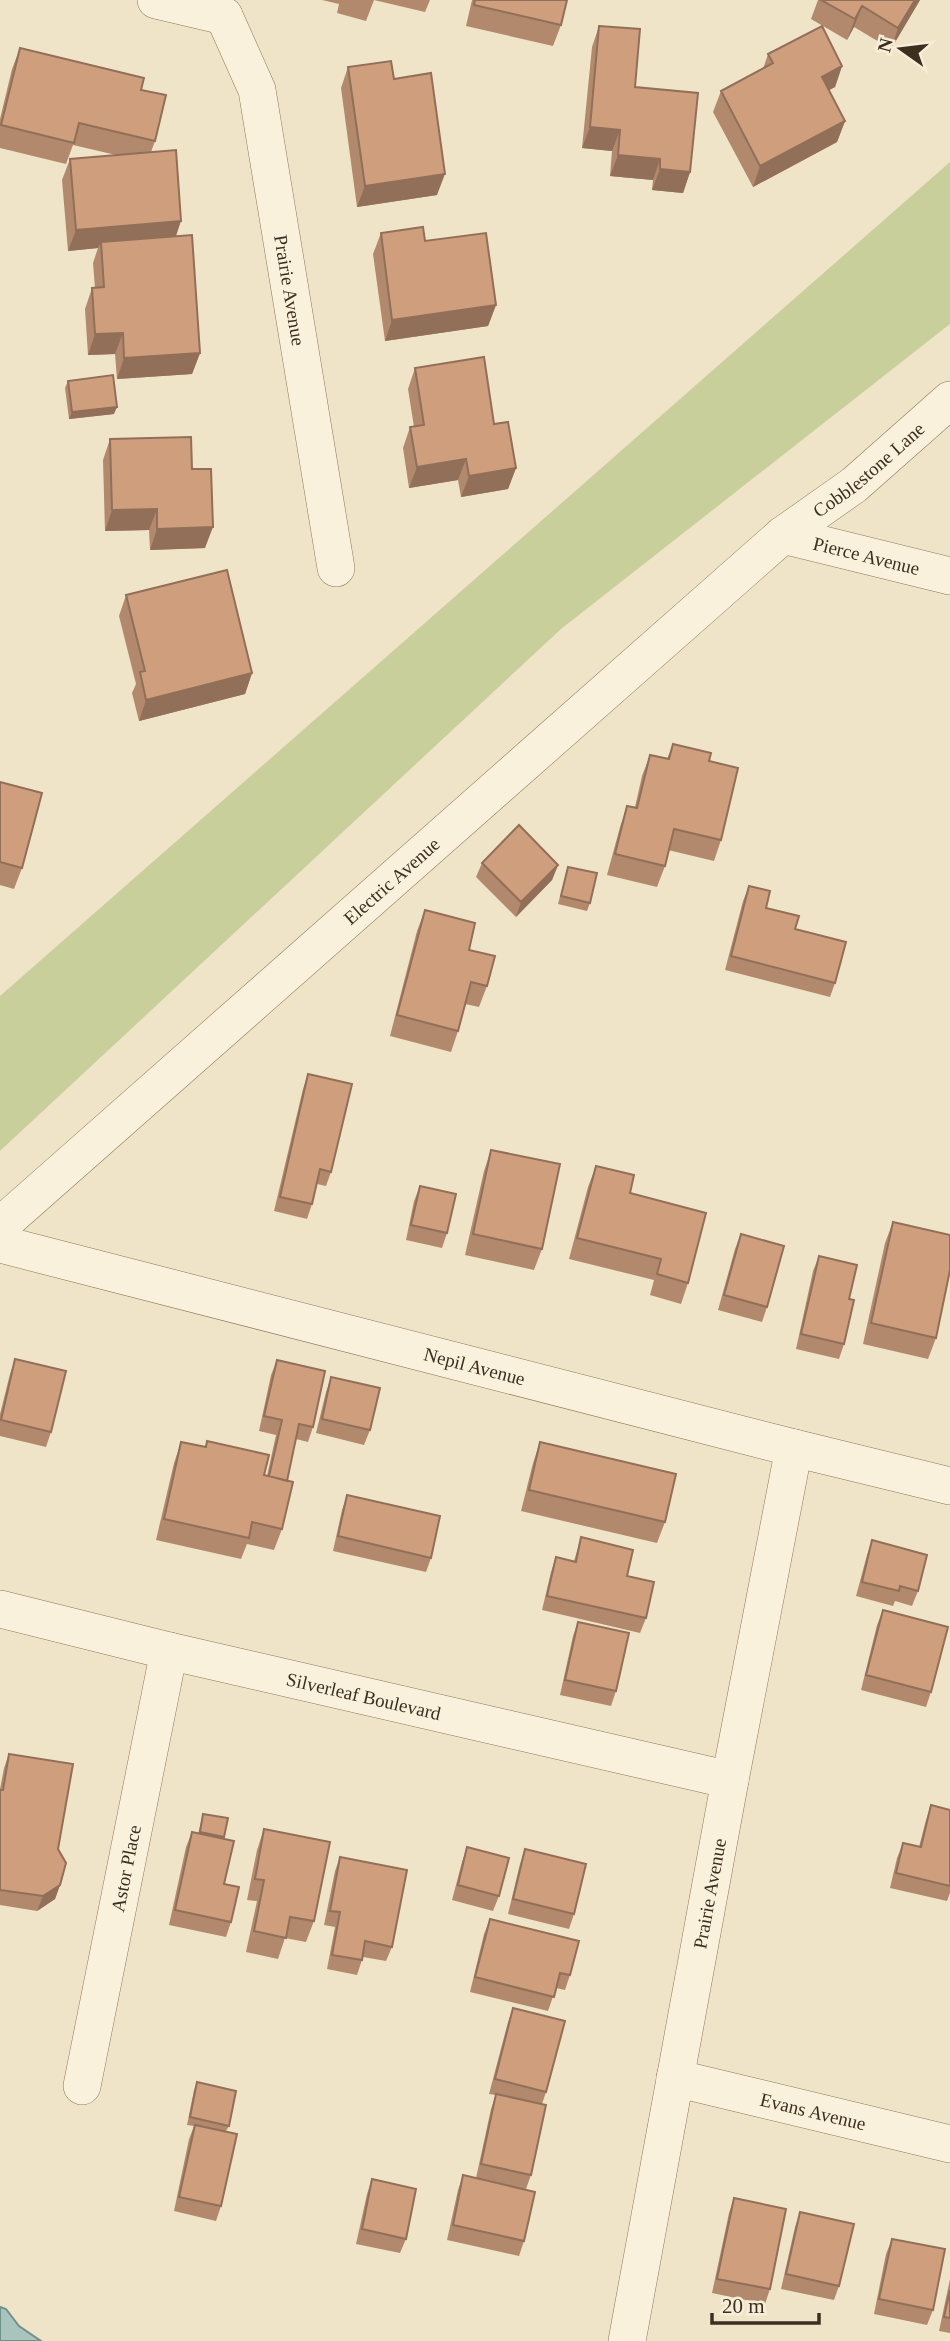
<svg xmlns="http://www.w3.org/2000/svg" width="950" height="2341" font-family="Georgia,serif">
  <rect width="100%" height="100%" fill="#f0e4c8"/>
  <path fill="#c9cf9b" d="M950 162V324L561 629 0 1151V996Z"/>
  <path fill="#a9c4bc" stroke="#6f938a" stroke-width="2" d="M0 2307 6 2309 19 2326 41 2341H0Z"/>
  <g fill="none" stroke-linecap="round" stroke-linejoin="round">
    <defs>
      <g id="street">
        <path d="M156 0 224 16"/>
        <path id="s1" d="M224 16 257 90 336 568"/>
        <path id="s2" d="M783 535 950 576"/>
        <path id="s3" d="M0 1226 783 535 854 485 950 400"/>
        <path id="s4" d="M0 1244 794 1448 950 1486"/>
        <path id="s5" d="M0 1609 169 1651 730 1780"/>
        <path id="s6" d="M675 2078 950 2144"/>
        <path id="s7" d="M82 2086 169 1651"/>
        <path id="s8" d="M627 2341 730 1780 794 1448"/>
      </g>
    </defs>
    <use href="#street" stroke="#8d765c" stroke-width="38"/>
    <use href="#street" stroke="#faf1dc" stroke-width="37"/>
  </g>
  <path fill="#b2896c" d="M322 0H430L425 12 374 0 366 21 337 13 339 4Z
    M472 0H567L561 25 553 46 466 26Z
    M818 0H920L891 49 854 27 847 40 811 19Z
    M599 26 635 87 690 172 683 193 652 190 653 180 610 176 612 151 582 148 592 47Z
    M20 48 141 90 155 141 151 152 176 237 200 353 192 374 117 379 115 354 88 355 85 309 92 288H95L93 263 98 248 68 251 62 180 70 159 116 155 73 145 66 164 0 148V119L12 69Z
    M768 54 842 66 835 87 829 90 845 121 837 142 753 187 713 112 721 91 763 69Z
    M348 67 394 79 437 195 357 207 341 88Z
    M381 233 425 241 496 305 488 326 385 341 373 254Z
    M415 368 494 424 516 468 508 489 461 497 458 480 409 488 403 448 410 427H414L408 389Z
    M68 381 114 414 69 419 65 388Z
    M110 439 192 469 205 548 150 550 149 530 105 531 103 460Z
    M126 595 252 673 245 694 139 721 132 693 136 684 119 616Z
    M673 744 709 761 721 840 714 861 668 850 665 866 657 887 607 875 620 827 627 806 635 807 642 776 650 755 667 759Z
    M0 782 22 868 14 889 0 885Z
    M482 863 558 865 552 880 516 917 476 877Z
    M568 867 590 903 587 911 558 904Z
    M749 886 766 908 795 929 835 983 830 997 725 970 743 901Z
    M425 910 469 950 487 986 479 1007 465 1004 458 1031 451 1052 390 1036 417 931Z
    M308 1074 331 1172 326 1186 317 1184 312 1204 307 1219 274 1211 303 1089Z
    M491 1150 542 1249 534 1270 465 1255 484 1171Z
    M596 1166 630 1193 688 1283 681 1304 650 1295 654 1280 569 1259 588 1187Z
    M420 1186 447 1233 442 1248 406 1240 414 1201Z
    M893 1222 936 1338 928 1359 863 1344 885 1243Z
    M741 1234 767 1307 762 1322 718 1310 735 1249Z
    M819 1256 849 1299 844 1344 839 1359 796 1349 813 1271Z
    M15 1359 51 1432 46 1447 0 1436V1414L10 1374Z
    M277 1360 313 1427 308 1442 296 1439 287 1481 282 1529 274 1550 247 1544 241 1559 156 1540 174 1463 181 1442 205 1447 207 1441 264 1475 267 1476 276 1435 259 1431 271 1375Z
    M331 1377 370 1430 364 1445 316 1433 326 1392Z
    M540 1442 665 1522 657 1543 521 1511 533 1463Z
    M347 1495 431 1558 426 1572 333 1551 342 1510Z
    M581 1537 627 1576 646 1618 640 1633 542 1610 551 1572 556 1557 574 1561Z
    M872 1540 918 1591 912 1606 895 1601 893 1606 856 1596 867 1555Z
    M883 1610 931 1692 926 1707 861 1690 877 1625Z
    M578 1622 616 1691 611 1706 560 1695 573 1636Z
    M9 1754 58 1849 60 1885 55 1899 37 1911 0 1905V1789L4 1768Z
    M931 1805 950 1810V1893L947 1901 890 1888 897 1858 903 1843 919 1847 926 1820Z
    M203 1814 228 1818 223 1839 224 1884 231 1922 226 1937 169 1925 186 1847 192 1832 198 1834Z
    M264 1829 314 1921 306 1942 285 1938 278 1959 246 1952 257 1901 247 1900 257 1850Z
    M467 1847 499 1896 493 1911 452 1900 462 1862Z
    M525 1849 574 1914 569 1929 508 1914 520 1864Z
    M340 1857 392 1947 386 1961 363 1957 357 1975 327 1969 335 1927 324 1925 335 1871Z
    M490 1919 570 1975 565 1990 556 1988 548 2011 470 1992 484 1934Z
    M513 2008 546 2092 542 2104 531 2175 526 2189 524 2241 519 2256 447 2240 458 2190 463 2175 476 2178 491 2109 496 2095 489 2094 508 2022Z
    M197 2082 229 2126 226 2131 221 2206 216 2221 174 2211 189 2139 194 2126 187 2125 194 2090Z
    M372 2179 406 2239 400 2253 356 2244 367 2194Z
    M734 2198 770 2289 765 2304 712 2293 729 2213Z
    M800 2212 839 2286 834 2300 781 2289 795 2227Z
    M892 2239 933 2310 927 2325 874 2314 886 2254Z
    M950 2279V2333L939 2331Z"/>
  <path fill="#916f58" d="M915 0H920L891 49 898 28Z
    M862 6 854 27 847 40 855 19Z
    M842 66 835 87 814 98 822 77Z
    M845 121 837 142 753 187 760 166Z
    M590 127 620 130 612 151 582 148Z
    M618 155 660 159 653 180 610 176Z
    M660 169 690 172 683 193 652 190Z
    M445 174 437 195 357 207 365 186Z
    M181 221 174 242H101L98 248 68 251 76 230Z
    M496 305 488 326 385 341 392 320Z
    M123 333 115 354 88 355 95 334Z
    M200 353 192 374 117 379 124 358Z
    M117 407 114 414 69 419 72 412Z
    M466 459 458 480 409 488 417 467Z
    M516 468 508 489 461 497 469 476Z
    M157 509 149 530 105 531 112 510Z
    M213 527 205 548 150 550 157 529Z
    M252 673 245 694 139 721 146 700Z
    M558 865 552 880 516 917 521 902Z
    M60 1885 55 1899 37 1911 43 1896Z"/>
  <path fill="#cf9f7d" stroke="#916f58" stroke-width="2" d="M475 0H567L561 25 474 5Z
    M821 0H915L898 28 862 6 855 19Z
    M599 26 640 29 635 87 698 93 690 172 660 169V159L618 155 620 130 590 127Z
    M822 26 842 66 822 77 845 121 760 166 721 91 773 63 768 54Z
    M20 48 144 78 141 90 166 95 155 141 79 123 74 143 1 125Z
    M391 61 394 79 431 73 445 174 365 186 348 67Z
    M176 150 181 221 76 230 70 159Z
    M423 227 425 241 486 233 496 305 392 320 381 233Z
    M192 235 200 353 124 358 123 333 95 334 92 288 104 287 101 242Z
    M484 357 494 424 508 422 516 468 469 476 466 459 417 467 410 427 424 425 415 368Z
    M113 375 117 407 72 412 68 381Z
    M191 437 192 469H211L213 527 157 529V509L112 510 110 439Z
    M227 570 252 673 146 700 140 672 145 671 126 595Z
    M673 744 711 753 709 761 738 768 721 840 674 829 665 866 615 854 627 806 637 808 650 755 669 759Z
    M0 782 42 793 22 868 0 862Z
    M519 825 558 865 521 902 482 863Z
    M568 867 597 873 590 903 561 896Z
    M749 886 770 891 766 908 799 916 795 929 846 942 835 983 731 956Z
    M425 910 475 923 469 950 495 956 487 986 471 982 458 1031 397 1015Z
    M308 1074 352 1084 331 1172 320 1169 312 1204 280 1197Z
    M491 1150 560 1164 542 1249 473 1234Z
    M596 1166 634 1175 630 1193 706 1213 688 1283 657 1274 661 1259 577 1238Z
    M420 1186 456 1194 447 1233 411 1225Z
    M893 1222 950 1235V1270L936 1338 871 1323Z
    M741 1234 784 1246 767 1307 724 1295Z
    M819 1256 857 1265 849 1299 854 1300 844 1344 801 1334Z
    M15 1359 66 1371 51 1432 1 1420Z
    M277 1360 325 1371 313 1427 299 1424 287 1481 269 1476 282 1420 264 1416Z
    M331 1377 380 1388 370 1430 322 1419Z
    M207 1441 269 1455 264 1475 293 1482 282 1529 252 1522 249 1538 164 1519 181 1442 206 1447Z
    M540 1442 676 1474 665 1522 529 1490Z
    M347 1495 440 1516 431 1558 338 1536Z
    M581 1537 633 1550 627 1576 654 1582 646 1618 547 1596 556 1557 576 1562Z
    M872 1540 927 1555 918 1591 900 1586 899 1591 862 1582Z
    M883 1610 948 1627 931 1692 866 1675Z
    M578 1622 629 1633 616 1691 565 1680Z
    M9 1754 73 1764 58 1849 66 1863 60 1885 43 1896 0 1890V1790H3Z
    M931 1805 950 1810V1886L896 1873 903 1843 921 1847Z
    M203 1814 228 1818 224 1837 200 1832Z
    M264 1829 330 1842 314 1921 290 1917 286 1938 254 1931 264 1880 255 1879Z
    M192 1832 234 1841 224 1884 239 1887 231 1922 175 1910Z
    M467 1847 509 1858 499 1896 458 1885Z
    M525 1849 586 1864 574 1914 513 1899Z
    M340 1857 407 1870 392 1947 365 1941 362 1960 332 1955 340 1912 330 1911Z
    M490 1919 579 1941 570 1975 560 1973 554 1997 475 1977Z
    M513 2008 565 2021 546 2092 495 2079Z
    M197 2082 236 2091 229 2126 190 2117Z
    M496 2094 546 2105 531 2175 481 2164Z
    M195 2125 237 2134 221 2206 179 2197Z
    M463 2175 535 2192 524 2241 453 2225Z
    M372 2179 416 2189 406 2239 362 2229Z
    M734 2198 786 2209 770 2289 717 2279Z
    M800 2212 854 2224 839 2286 786 2274Z
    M892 2239 945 2249 933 2310 879 2299Z
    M950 2290V2318L944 2317Z"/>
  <g text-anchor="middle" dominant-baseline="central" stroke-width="7" stroke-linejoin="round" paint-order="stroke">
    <g font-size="19" fill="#3d2e20" stroke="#f7eed8">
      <text stroke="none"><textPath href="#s1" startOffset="284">Prairie Avenue</textPath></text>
      <text stroke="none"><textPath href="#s3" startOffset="1152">Cobblestone Lane</textPath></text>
      <text stroke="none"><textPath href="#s2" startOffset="86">Pierce Avenue</textPath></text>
      <text stroke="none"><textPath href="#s3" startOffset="522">Electric Avenue</textPath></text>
      <text stroke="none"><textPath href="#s4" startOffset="490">Nepil Avenue</textPath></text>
      <text stroke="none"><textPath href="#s5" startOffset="374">Silverleaf Boulevard</textPath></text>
      <text stroke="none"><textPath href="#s7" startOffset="222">Astor Place</textPath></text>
      <text stroke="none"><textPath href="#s8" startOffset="455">Prairie Avenue</textPath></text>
      <text stroke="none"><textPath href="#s6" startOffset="142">Evans Avenue</textPath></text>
    </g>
  </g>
  <g transform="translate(901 49) rotate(284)" stroke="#f7eed8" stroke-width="5" paint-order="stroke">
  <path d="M0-5L12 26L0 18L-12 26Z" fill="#3d2e20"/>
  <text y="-10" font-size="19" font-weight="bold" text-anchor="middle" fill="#3d2e20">N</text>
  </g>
  <path d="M712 2313v10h107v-10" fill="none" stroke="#3d2e20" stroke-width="3.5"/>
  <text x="722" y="2313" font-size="21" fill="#3d2e20" stroke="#f7eed8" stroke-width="5" paint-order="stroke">20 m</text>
</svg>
